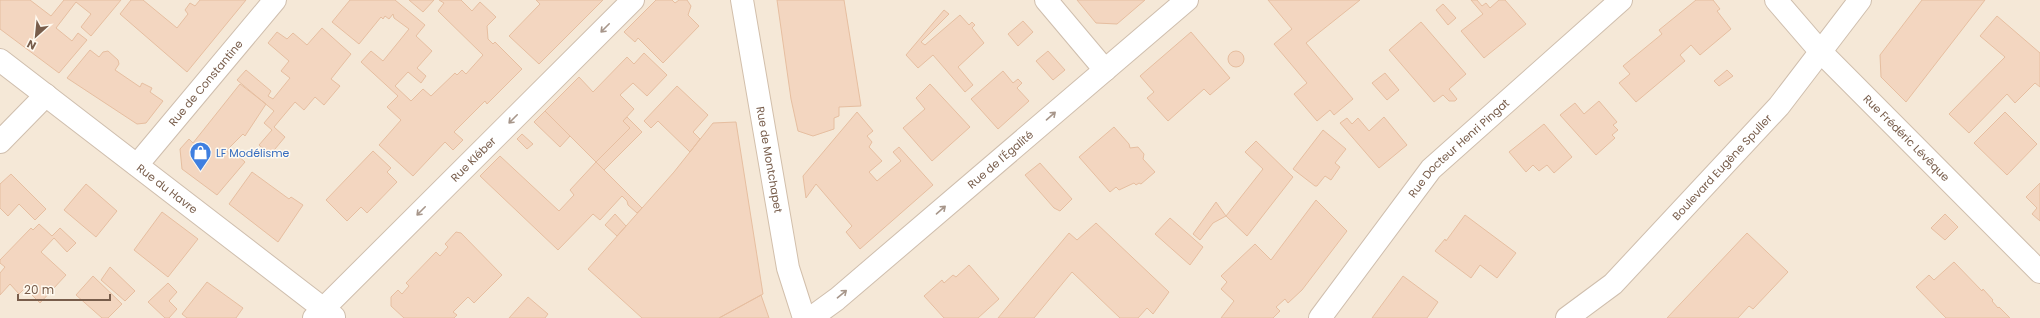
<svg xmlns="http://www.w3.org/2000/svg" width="2040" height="318" font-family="Poppins,sans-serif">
  <rect width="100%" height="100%" fill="#fdf6e9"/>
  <path fill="#f5e8d7" d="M0 0H2040V318H0Z"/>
  <path fill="#f3d6c0" stroke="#e6bea0" d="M0 0H30L51 16 64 0H121L91 36 81 27 91 14 76 2 56 28 72 41 78 33 87 40 59 73 0 29Z
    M131 0H143L177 28 188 14 185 10 190 3 195 6 200 0H246L187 72 120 14Z
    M350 0H395L425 25 416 36 432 51 417 68 426 76 421 83 408 72 395 86 411 101 423 89 431 96 455 73 457 75 462 70 466 74 483 55 438 11 444 3 439 0H461L472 11 480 2 496 17 487 26 488 39 493 44 495 42 522 69 487 104 485 101 454 132 463 140 453 150 445 142 413 176 379 145 401 120 387 107 398 96 361 62 371 51 383 61 409 29 394 18 393 14 389 19 385 16 383 19 381 17 359 44 332 22Z
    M409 0H434L423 12Z
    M536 0H603L539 64 509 36 540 4Z
    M656 0H672L675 3 679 0H687L691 6 688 15 699 26 663 63 638 38 635 42 624 32Z
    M777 0H844L861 106 839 107V116L834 118V129L813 136 798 131 791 99Z
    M1077 0H1145L1117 24 1096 23Z
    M1268 0H1360L1306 43 1353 99 1334 115 1330 110 1317 121 1294 94 1307 83 1274 44 1292 29Z
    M1471 0H1477L1482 6 1486 3 1490 8 1499 0H1505L1526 24 1484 58 1461 31 1483 14Z
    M1696 0H1713L1720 9 1717 11 1731 29 1700 55 1691 45 1680 55 1685 61 1636 102 1619 83 1630 74 1623 66 1662 34 1659 30Z
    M1922 0H1985L1906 102 1881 77 1880 55Z
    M1443 4 1456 18 1448 25 1436 10Z
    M944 10 949 14 921 42 925 45 960 15 969 25 972 22 975 25 972 28 984 43 958 67 973 85 965 92 933 55 918 68 906 55Z
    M1997 16 2040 53V87L2035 83 2015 103 2007 94 1969 133 1949 114 2005 57 1980 36Z
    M1023 21 1033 32 1018 46 1008 34Z
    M1421 22 1466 74 1449 89 1457 99 1455 101H1449L1443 95 1434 102 1389 50Z
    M322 28 351 54 331 79 340 86 324 105 315 97 304 110 295 102 274 127 285 137 270 155 259 145 272 130 264 123 274 111 237 80 246 70 271 91 268 96 273 99 290 78 281 71 289 61 268 43 277 32 287 39 293 33 307 45Z
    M1191 32 1230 78 1210 95 1204 89 1168 121 1147 98 1154 92 1140 76Z
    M90 50 99 57 103 52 108 51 118 60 119 64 115 70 140 87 142 83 152 88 150 92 163 101 146 123 137 124 67 78Z
    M1048 51 1065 70 1053 80 1036 61Z
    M1228 59a8 8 0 1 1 16 0a8 8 0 1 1-16 0Z
    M644 53 667 75 647 96 633 83 620 95 634 109 623 121 630 128 596 162 545 111 579 77 593 92 627 57 634 64Z
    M1727 70 1733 76 1719 86 1714 81Z
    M1003 71 1013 83 1018 79 1022 83 1017 88 1029 101 998 129 971 99Z
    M1385 73 1399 90 1387 100 1372 83Z
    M240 84 266 104 245 136 243 134 227 150 231 159 236 154 245 162 217 195 182 169 180 149 189 139 193 143Z
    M930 84 970 127 932 161 903 128 925 109 916 98Z
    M677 86 708 115 693 132 700 139 690 152 658 121 651 128 644 121Z
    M1599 101 1617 122 1613 125 1618 130 1612 135 1615 138 1596 155 1560 115 1575 103 1584 114Z
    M545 111 570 136 560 147 534 122Z
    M857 112 873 131 867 136 872 142 869 147 882 161 869 172 877 181 901 161 893 152 899 147 933 185 860 249 846 232 852 226 816 184 806 198 803 176Z
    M2005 112 2037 144 2007 175 1974 143Z
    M627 117 642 132 604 170 596 162 630 128 623 121Z
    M1384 117 1407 145 1379 168 1340 123 1347 118 1352 124 1358 118 1369 131Z
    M736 122 763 294 719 318H642L588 269 674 172 713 123Z
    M1544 124 1572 157 1554 173 1547 165 1539 171 1533 165 1526 172 1509 152Z
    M1114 127 1129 144 1130 148 1138 147 1144 154 1143 159 1155 172 1141 184 1139 183 1136 185 1134 183 1119 190 1116 187 1110 192 1079 157Z
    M1323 130 1346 149 1335 163 1340 167 1331 180 1325 176 1317 186H1315L1293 169Z
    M522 134 533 144 527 149 517 139Z
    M1256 141 1293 177 1247 236 1226 216 1263 169 1245 152Z
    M373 151 391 168 387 172 397 182 367 213 361 207 347 221 326 200Z
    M500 156 559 211 574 195 570 190 596 162 642 208 637 213 628 205 627 201 622 196 600 220 593 214 558 250 480 176Z
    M1040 163 1072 199 1060 211 1054 208 1025 175Z
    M252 172 289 199 291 197 303 205 278 242 229 204Z
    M11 174 46 209 35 220 19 204 8 216 0 208V184Z
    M2040 183V221L2032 214 2037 208 2026 197Z
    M86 184 117 211 96 237 64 210Z
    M1316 200 1347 231 1302 290 1288 303 1285 299 1276 307 1280 311 1273 318H1221L1234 301 1221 289 1227 282 1221 276 1255 244 1271 260Z
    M1216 202 1226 216 1213 223 1200 240 1193 234Z
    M162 212 198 239 168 277 134 250Z
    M615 214 626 226 617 236 605 225Z
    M1945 214 1958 227 1945 240 1931 228Z
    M1465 215 1516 253 1497 278 1480 265 1471 278 1435 251 1445 239 1446 241Z
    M1170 218 1203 247 1190 265 1155 234Z
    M1096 223 1169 292 1153 314 1147 308 1138 318H1120L1072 272 1034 318H998L1069 233 1077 240Z
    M39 224 52 236 60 228 76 243 67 252 54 238 41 252 66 275 40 303 25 288 19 294 10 284 0 295V273L5 267 0 263V260L31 228 33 230Z
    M456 232 461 233 502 275 474 303 468 297 453 312 457 315 454 318H404L391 306V297L398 290 402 294 409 286 406 283 436 252 440 256 448 247 445 244Z
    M1747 233 1788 272 1753 309 1749 306 1738 318H1667Z
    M1954 262 1982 291 1983 289 1993 300 1992 301 1998 308 1999 307 2010 318H1946L1916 287 1929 275 1934 280Z
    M969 265 999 299 978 318H944L924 296 942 280 944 283 953 275 956 277Z
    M110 267 135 291 125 301 101 280Z
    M93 276 122 304 108 318H102L76 295Z
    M1403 276 1438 302 1427 318H1372Z
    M207 282 243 308 236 318H187L182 314Z
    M168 283 177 292 169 301 177 309 169 318H165L148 302Z
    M761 295 769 318H719Z
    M528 297 548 314 545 318H509Z"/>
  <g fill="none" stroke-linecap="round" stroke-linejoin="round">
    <defs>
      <g id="street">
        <path d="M1046 0 1105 70"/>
        <path id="s1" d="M1776 0 1820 51 2040 272"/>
        <path id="s2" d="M0 60 334 317"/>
        <path d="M0 142 46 95"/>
        <path id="s3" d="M137 165 275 0"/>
        <path id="s4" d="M314 318 633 0"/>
        <path id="s5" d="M811 318 837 299 1187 0"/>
        <path id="s6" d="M1320 318 1431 169 1621 0"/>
        <path id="s7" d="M1567 318 1613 284 1779 106 1860 0"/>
      </g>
      <g id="secondary">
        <path id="s8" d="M742 0 788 268 804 318"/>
      </g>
    </defs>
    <use href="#street" stroke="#cfbead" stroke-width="24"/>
    <use href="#secondary" stroke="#d2bfab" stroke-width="24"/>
    <use href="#street" stroke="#fff" stroke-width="22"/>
    <use href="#secondary" stroke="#fff" stroke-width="22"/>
  </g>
  <defs><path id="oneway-shaft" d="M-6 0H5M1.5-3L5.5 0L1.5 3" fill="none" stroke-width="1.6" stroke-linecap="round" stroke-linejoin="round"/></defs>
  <g stroke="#a7968a">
    <use href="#oneway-shaft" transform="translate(605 28) rotate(135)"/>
    <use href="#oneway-shaft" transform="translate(1051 116) rotate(-41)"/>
    <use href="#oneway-shaft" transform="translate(513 119) rotate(135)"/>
    <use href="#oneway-shaft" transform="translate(941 210) rotate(-41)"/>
    <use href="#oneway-shaft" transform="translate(421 211) rotate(135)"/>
    <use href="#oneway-shaft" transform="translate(842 294) rotate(-40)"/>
  </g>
  <defs>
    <symbol id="shop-pin" viewBox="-11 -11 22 30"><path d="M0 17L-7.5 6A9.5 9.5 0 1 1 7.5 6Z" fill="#3f7fe0" stroke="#fffaf0"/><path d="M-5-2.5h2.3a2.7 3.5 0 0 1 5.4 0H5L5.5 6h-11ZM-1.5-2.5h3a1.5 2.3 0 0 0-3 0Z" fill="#fff"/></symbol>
  </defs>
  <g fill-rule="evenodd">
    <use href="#shop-pin" x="188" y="140" width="25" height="34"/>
  </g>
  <g text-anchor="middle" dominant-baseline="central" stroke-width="3" stroke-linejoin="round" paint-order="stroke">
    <g font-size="11" fill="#785d4b" stroke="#fffaf0">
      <text stroke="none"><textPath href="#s3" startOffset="107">Rue de Constantine</textPath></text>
      <text stroke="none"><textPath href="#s1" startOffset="190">Rue Frédéric Lévêque</textPath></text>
      <text stroke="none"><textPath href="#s6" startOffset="220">Rue Docteur Henri Pingat</textPath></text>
      <text stroke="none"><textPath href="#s4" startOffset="225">Rue Kléber</textPath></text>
      <text stroke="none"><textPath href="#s8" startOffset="162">Rue de Montchapet</textPath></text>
      <text stroke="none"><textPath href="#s5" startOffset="247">Rue de l'Égalité</textPath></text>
      <text stroke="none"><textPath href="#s7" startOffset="217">Boulevard Eugène Spuller</textPath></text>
      <text stroke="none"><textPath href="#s2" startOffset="211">Rue du Havre</textPath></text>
    </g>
    <g font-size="11" fill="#366cbe" stroke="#fffaf0" text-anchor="start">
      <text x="216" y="153">LF Modélisme</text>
    </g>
  </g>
  <g transform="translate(36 36) rotate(207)" stroke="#fffaf0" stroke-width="3" paint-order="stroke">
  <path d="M0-3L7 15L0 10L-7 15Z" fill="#785d4b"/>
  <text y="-6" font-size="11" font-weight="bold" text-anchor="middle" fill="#785d4b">N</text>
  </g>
  <path d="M18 294v6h92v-6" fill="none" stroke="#785d4b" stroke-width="2"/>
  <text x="24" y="294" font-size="12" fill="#785d4b" stroke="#fffaf0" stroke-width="3" paint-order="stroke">20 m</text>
</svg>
